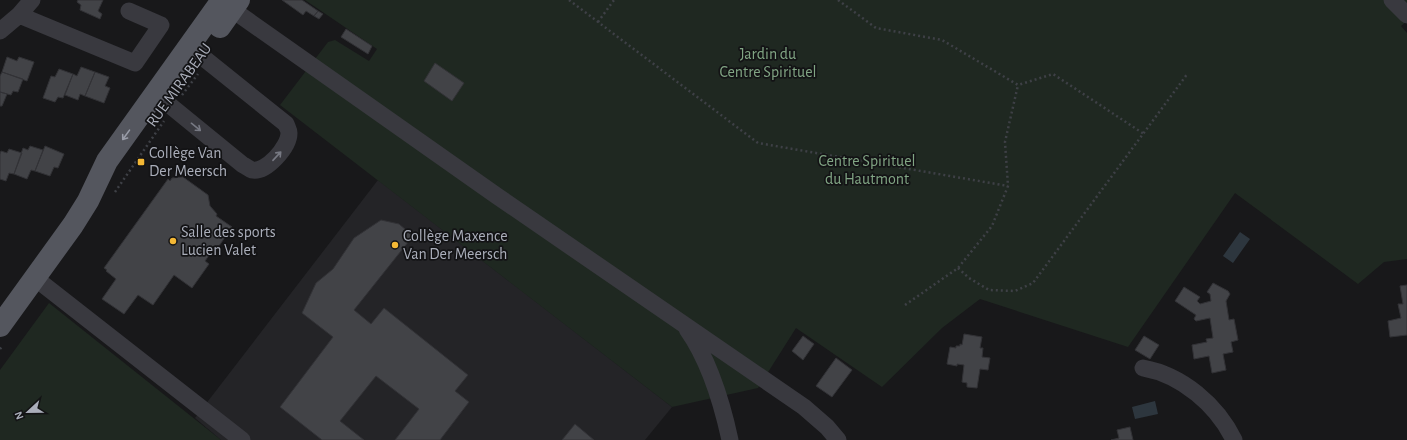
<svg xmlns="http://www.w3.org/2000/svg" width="1407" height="440" font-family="'Alegreya Sans',sans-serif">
  <rect width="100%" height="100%" fill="#18181a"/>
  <path fill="#242427" d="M378 180 672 407 645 440H221L195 418Z"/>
  <path fill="#1f2821" d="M305 0H1407V21L1401 26 1407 33V259L1384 262 1358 284 1235 193 1128 347 980 299 942 328 882 387 796 328 758 388 672 407 280 105 328 42 335 40 369 61 377 49Z
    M49 303 221 440H0V370Z"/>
  <path fill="#2d363e" d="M1240 232 1250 239 1233 263 1223 256Z
    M1155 401 1158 414 1135 419 1132 407Z"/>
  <path fill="#424347" stroke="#323236" d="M78 0H103L98 11 102 14 100 19 80 10 81 5 77 2Z
    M282 0H302L318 11 314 16 306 11 303 15Z
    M318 11 323 14 319 19 314 16Z
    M346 29 372 46 368 54 341 37Z
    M7 57 17 61 19 57 34 62 27 81 2 72Z
    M435 63 464 83 452 101 424 81Z
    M81 67 95 72 85 96 80 94 78 100 65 95 73 74 77 76Z
    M59 69 73 74 63 98 58 97 55 102 43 98 51 76 55 77Z
    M2 72 23 79 18 92 13 91 11 95 0 92V76Z
    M95 72 109 77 105 86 110 88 104 103 85 96Z
    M0 92 7 94 2 106H0Z
    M30 146 43 150 35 171 31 170 27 179 14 174 23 148 28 150Z
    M45 146 64 154 58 168 54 167 50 176 35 171Z
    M9 149 22 153 14 174 9 173 6 181 0 179V154L1 151 7 153Z
    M183 177 208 195 210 206 217 214 216 216 232 227 212 256 210 254 205 261 209 264 192 288 174 275 153 305 138 295 124 314 102 299 116 279 106 271 107 270 104 268 168 179 170 181 172 178Z
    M381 220 399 224 413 236 354 310 371 324 384 308 468 375 455 391 469 402 440 440H395L419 409 376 376 340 421 364 440H322L280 407 333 337 302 313 316 283 333 269 354 238Z
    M1213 283 1228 291 1230 294 1226 301 1229 320 1234 319 1238 340 1231 342 1233 352 1223 354 1226 370 1212 373 1209 356 1194 359 1192 345 1207 342 1206 339 1213 338 1210 318 1196 321 1194 319 1196 315 1175 301 1184 287 1200 297 1197 301 1200 304 1211 301 1210 294 1207 292Z
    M1407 285V335L1390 337 1388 321 1401 318 1398 304H1403L1400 286Z
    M964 334 982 337 980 348H983L982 357 990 358 988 370 980 369 977 388 967 387V383L962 382 964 365 957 364V366L947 364 950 347 956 348V346H960V344L962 345Z
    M803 336 814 344 803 360 792 351Z
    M1144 336 1159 345 1150 359 1135 350Z
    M836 358 852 370 832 397 816 386Z
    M575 424 594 440H562Z
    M1130 427 1133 440H1111L1119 438 1117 430Z"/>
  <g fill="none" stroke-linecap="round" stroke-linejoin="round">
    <path stroke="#3e4046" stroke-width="2.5" stroke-dasharray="2 3" stroke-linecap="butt" d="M569 0 758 143 1008 186
      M838 0 876 28 942 40 1018 85 1053 74 1144 134
      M598 22 614 0
      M182 95 198 74
      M115 192 164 121
      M958 268 969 278 989 290 1015 291 1033 283 1188 73
      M905 305 958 268 992 226 1008 186 1005 142 1018 85
      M0 349 3 345"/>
    <path stroke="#39393f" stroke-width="17" d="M1392 0 1407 15
      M223 3 497 196 804 407 827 427 838 440
      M19 15 135 63 161 25 129 11
      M0 31 19 15 32 0
      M156 94 243 165C246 166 249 169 252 170 266 173 289 147 289 133 289 130 287 127 286 124L190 47
      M35 278 242 440
      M687 329C709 360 722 403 730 440
      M1143 368C1182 375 1217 405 1234 440"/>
    <path stroke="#54565e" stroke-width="22" d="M220 27 239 0
      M0 326 73 225 88 201 107 161 222 0"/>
  </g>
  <defs><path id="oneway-shaft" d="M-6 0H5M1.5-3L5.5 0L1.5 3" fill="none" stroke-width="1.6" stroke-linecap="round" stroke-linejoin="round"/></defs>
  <g stroke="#777983">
    <use href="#oneway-shaft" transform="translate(196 127) rotate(39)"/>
    <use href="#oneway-shaft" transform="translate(277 156) rotate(-47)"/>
  </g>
  <use stroke="#999ca8" href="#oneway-shaft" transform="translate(126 135) rotate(126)"/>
  <g fill="#f4b835" stroke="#131315" stroke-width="1.5">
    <rect x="137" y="158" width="8" height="8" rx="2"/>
    <circle cx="173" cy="241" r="4"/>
    <circle cx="395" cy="245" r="4"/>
  </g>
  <g text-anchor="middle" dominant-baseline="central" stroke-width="3.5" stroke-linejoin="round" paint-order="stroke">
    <g font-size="16" fill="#81a584" stroke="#131315">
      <text x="768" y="54">Jardin du<tspan x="768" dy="18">Centre Spirituel</tspan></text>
      <text x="867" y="161">Centre Spirituel<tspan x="867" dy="18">du Hautmont</tspan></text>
    </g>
    <g font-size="16" fill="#aaaeba" stroke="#131315">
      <text transform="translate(179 85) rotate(-54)">RUE MIRABEAU</text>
    </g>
    <g font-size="16" fill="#aaaeba" stroke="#131315" text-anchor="start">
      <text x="149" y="153">Collège Van<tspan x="149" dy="18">Der Meersch</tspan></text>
      <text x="181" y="232">Salle des sports<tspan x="181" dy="18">Lucien Valet</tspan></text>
      <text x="403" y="236">Collège Maxence<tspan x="403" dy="18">Van Der Meersch</tspan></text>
    </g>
  </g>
  <g transform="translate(28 412) rotate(248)" stroke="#131315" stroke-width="3" paint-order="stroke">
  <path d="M0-3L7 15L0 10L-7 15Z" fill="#aaaeba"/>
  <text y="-6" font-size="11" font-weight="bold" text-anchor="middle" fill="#aaaeba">N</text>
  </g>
</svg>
